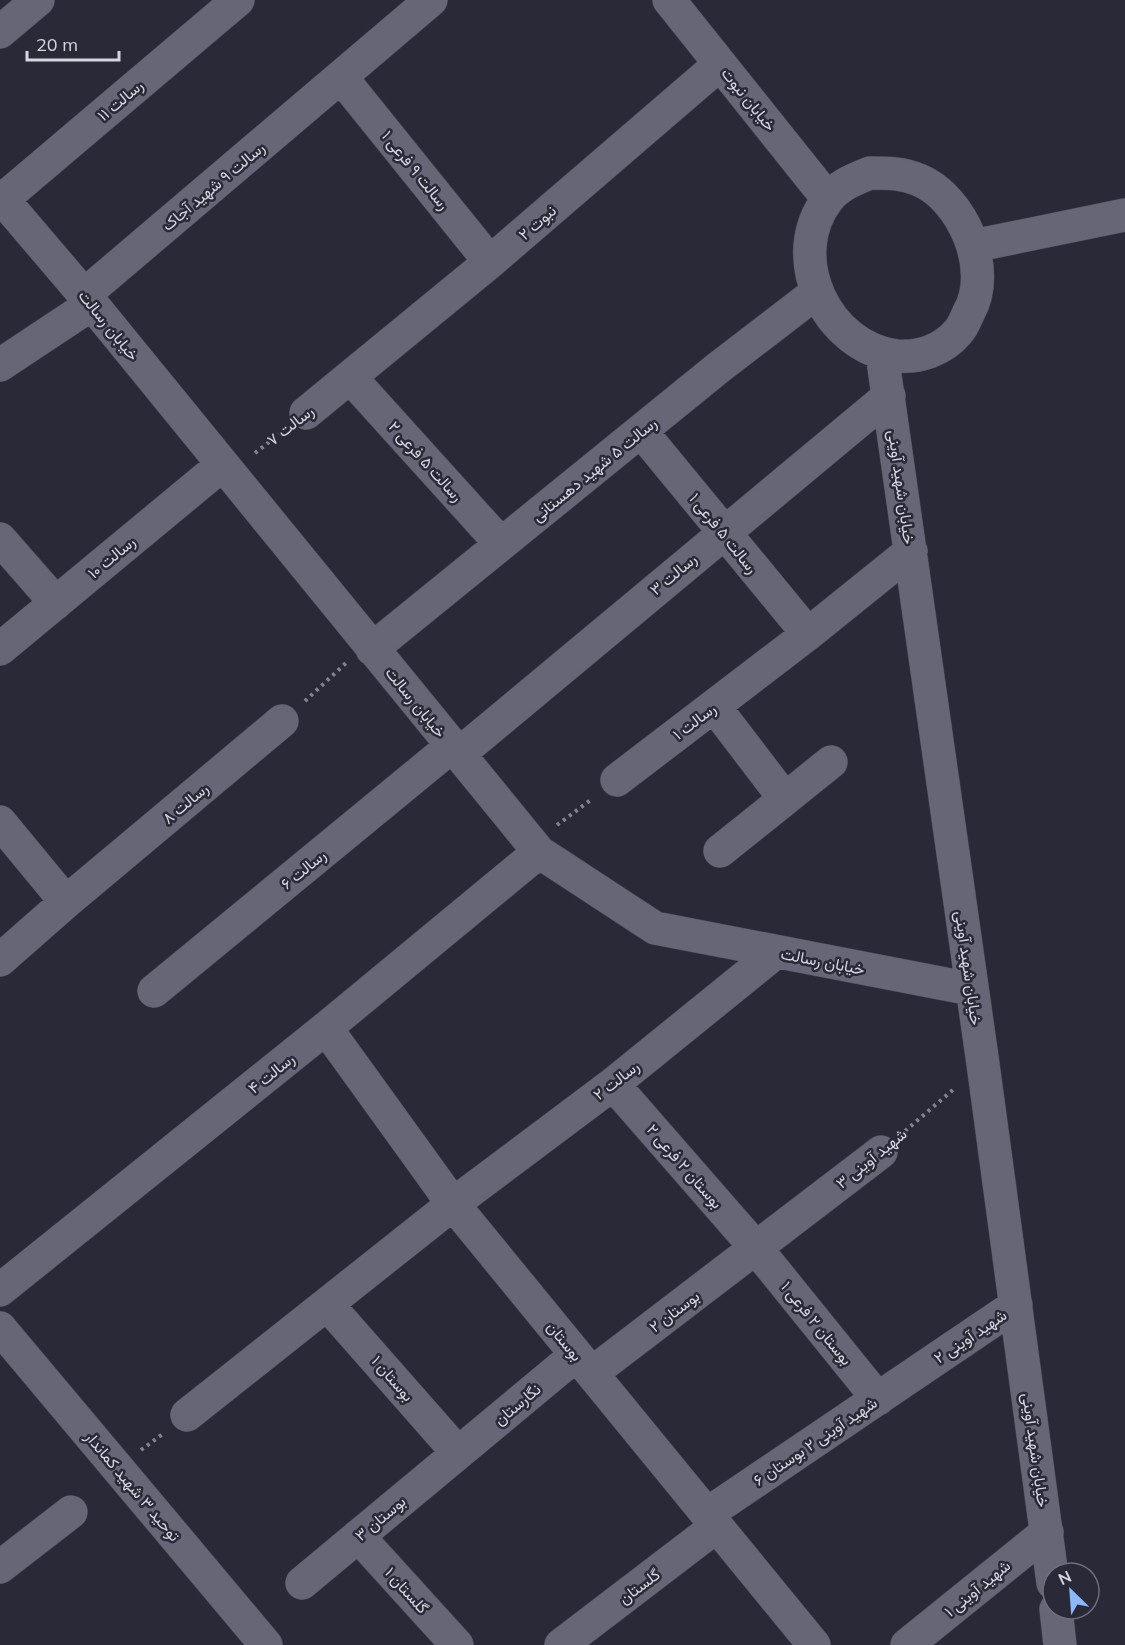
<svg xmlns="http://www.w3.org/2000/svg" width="1125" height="1645" font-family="Mulish,Vazirmatn,sans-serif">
  <rect width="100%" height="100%" fill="#2a2938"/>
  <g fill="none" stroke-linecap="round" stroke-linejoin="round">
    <defs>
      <path id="minor" d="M669 0 828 199
        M0 32 38 0
        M341 77 490 262
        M870 173C888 173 903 173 919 180 963 198 993 270 969 312 966 318 963 327 958 332 943 350 919 358 897 356 827 348 783 257 828 199 839 185 855 179 870 173Z
        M0 196 92 304 539 852 655 928 971 989
        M2 200 238 0
        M973 246 1125 215
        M84 295 431 0
        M882 354 983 1064 1053 1583
        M0 365 92 304
        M351 378 501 544
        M306 413 490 262 720 64
        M641 431 808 634
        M0 539 56 603
        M0 649 222 465
        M372 649 718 368 817 292
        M714 706 785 799 831 762
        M459 754 889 396
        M617 780 808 634 911 551
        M0 822 66 902
        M720 851 785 799
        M0 960 66 902 282 721
        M154 991 452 746
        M326 1028 453 1204 814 1645
        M613 1084 756 1248 878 1399
        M0 1290 326 1028 539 852
        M327 1304 458 1453
        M0 1328 266 1645
        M592 1373 881 1152
        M187 1415 453 1204 613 1084 776 952
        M707 1514 1016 1305
        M358 1536 457 1645
        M0 1567 71 1512
        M302 1583 576 1355
        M1056 1609 1060 1645
        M561 1645 717 1526
        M907 1645 1047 1532"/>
    </defs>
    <use href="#minor" stroke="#454551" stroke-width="34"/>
    <path stroke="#83838f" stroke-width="4" stroke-dasharray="3 4.5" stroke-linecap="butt" d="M255 453 282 432
      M305 701 346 663
      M557 825 592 799
      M905 1131 954 1089
      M141 1450 164 1433"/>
    <use href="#minor" stroke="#666676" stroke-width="33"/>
  </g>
  <g text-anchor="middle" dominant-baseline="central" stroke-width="5" stroke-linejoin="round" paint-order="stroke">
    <g font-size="16" fill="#d6d6e0" stroke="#2a2938">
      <text transform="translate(749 99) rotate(51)">خیابان نبوت</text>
      <text transform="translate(120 100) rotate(-40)">رسالت ۱۱</text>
      <text transform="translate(416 170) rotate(51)">رسالت ۹ فرعی ۱</text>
      <text transform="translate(213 186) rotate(-40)">رسالت ۹ شهید آجاک</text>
      <text transform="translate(537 222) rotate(-41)">نبوت ۲</text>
      <text transform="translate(109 325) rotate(51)">خیابان رسالت</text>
      <text transform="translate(290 425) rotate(-38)">رسالت ۷</text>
      <text transform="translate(426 461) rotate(48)">رسالت ۵ فرعی ۲</text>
      <text transform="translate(594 469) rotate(-39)">رسالت ۵ شهید دهستانی</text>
      <text transform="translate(902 487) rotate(82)">خیابان شهید آوینی</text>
      <text transform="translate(724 533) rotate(51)">رسالت ۵ فرعی ۱</text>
      <text transform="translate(111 557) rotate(-40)">رسالت ۱۰</text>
      <text transform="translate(673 574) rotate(-40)">رسالت ۳</text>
      <text transform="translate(416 702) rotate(51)">خیابان رسالت</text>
      <text transform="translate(694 721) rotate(-37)">رسالت ۱</text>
      <text transform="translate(185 803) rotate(-40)">رسالت ۸</text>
      <text transform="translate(303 869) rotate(-39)">رسالت ۶</text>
      <text transform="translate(823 961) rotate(11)">خیابان رسالت</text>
      <text transform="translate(969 968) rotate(82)">خیابان شهید آوینی</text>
      <text transform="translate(271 1073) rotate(-39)">رسالت ۴</text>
      <text transform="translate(616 1080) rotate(-38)">رسالت ۲</text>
      <text transform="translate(871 1158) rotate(-39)">شهید آوینی ۳</text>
      <text transform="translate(685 1166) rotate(49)">بوستان ۲ فرعی ۲</text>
      <text transform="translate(674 1311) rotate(-37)">بوستان ۲</text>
      <text transform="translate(817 1323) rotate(51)">بوستان ۲ فرعی ۱</text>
      <text transform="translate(970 1336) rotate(-34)">شهید آوینی ۲</text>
      <text transform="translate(565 1341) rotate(51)">بوستان</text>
      <text transform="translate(393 1378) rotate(49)">بوستان ۱</text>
      <text transform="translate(517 1404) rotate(-40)">نگارستان</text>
      <text transform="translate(815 1441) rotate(-34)">شهید آوینی ۲ بوستان ۶</text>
      <text transform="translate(1036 1450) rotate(82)">خیابان شهید آوینی</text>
      <text transform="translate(133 1486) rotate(50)">توحید ۳ شهید کماندار</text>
      <text transform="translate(380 1518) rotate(-40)">بوستان ۳</text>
      <text transform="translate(639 1586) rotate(-37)">گلستان</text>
      <text transform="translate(977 1588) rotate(-39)">شهید آوینی ۱</text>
      <text transform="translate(407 1590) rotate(48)">گلستان ۱</text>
    </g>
  </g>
  <g transform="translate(1071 1591) rotate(335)"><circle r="28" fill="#2a2938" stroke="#6f6e7b" stroke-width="1.5"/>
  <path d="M0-4.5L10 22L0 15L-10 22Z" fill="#8db9fc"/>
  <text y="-9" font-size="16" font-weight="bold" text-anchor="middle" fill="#d6d6e0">N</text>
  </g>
  <path d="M27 51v9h92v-9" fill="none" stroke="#d6d6e0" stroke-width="3"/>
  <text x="36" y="51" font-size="18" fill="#d6d6e0" stroke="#2a2938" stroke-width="4.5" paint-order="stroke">20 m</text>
</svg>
